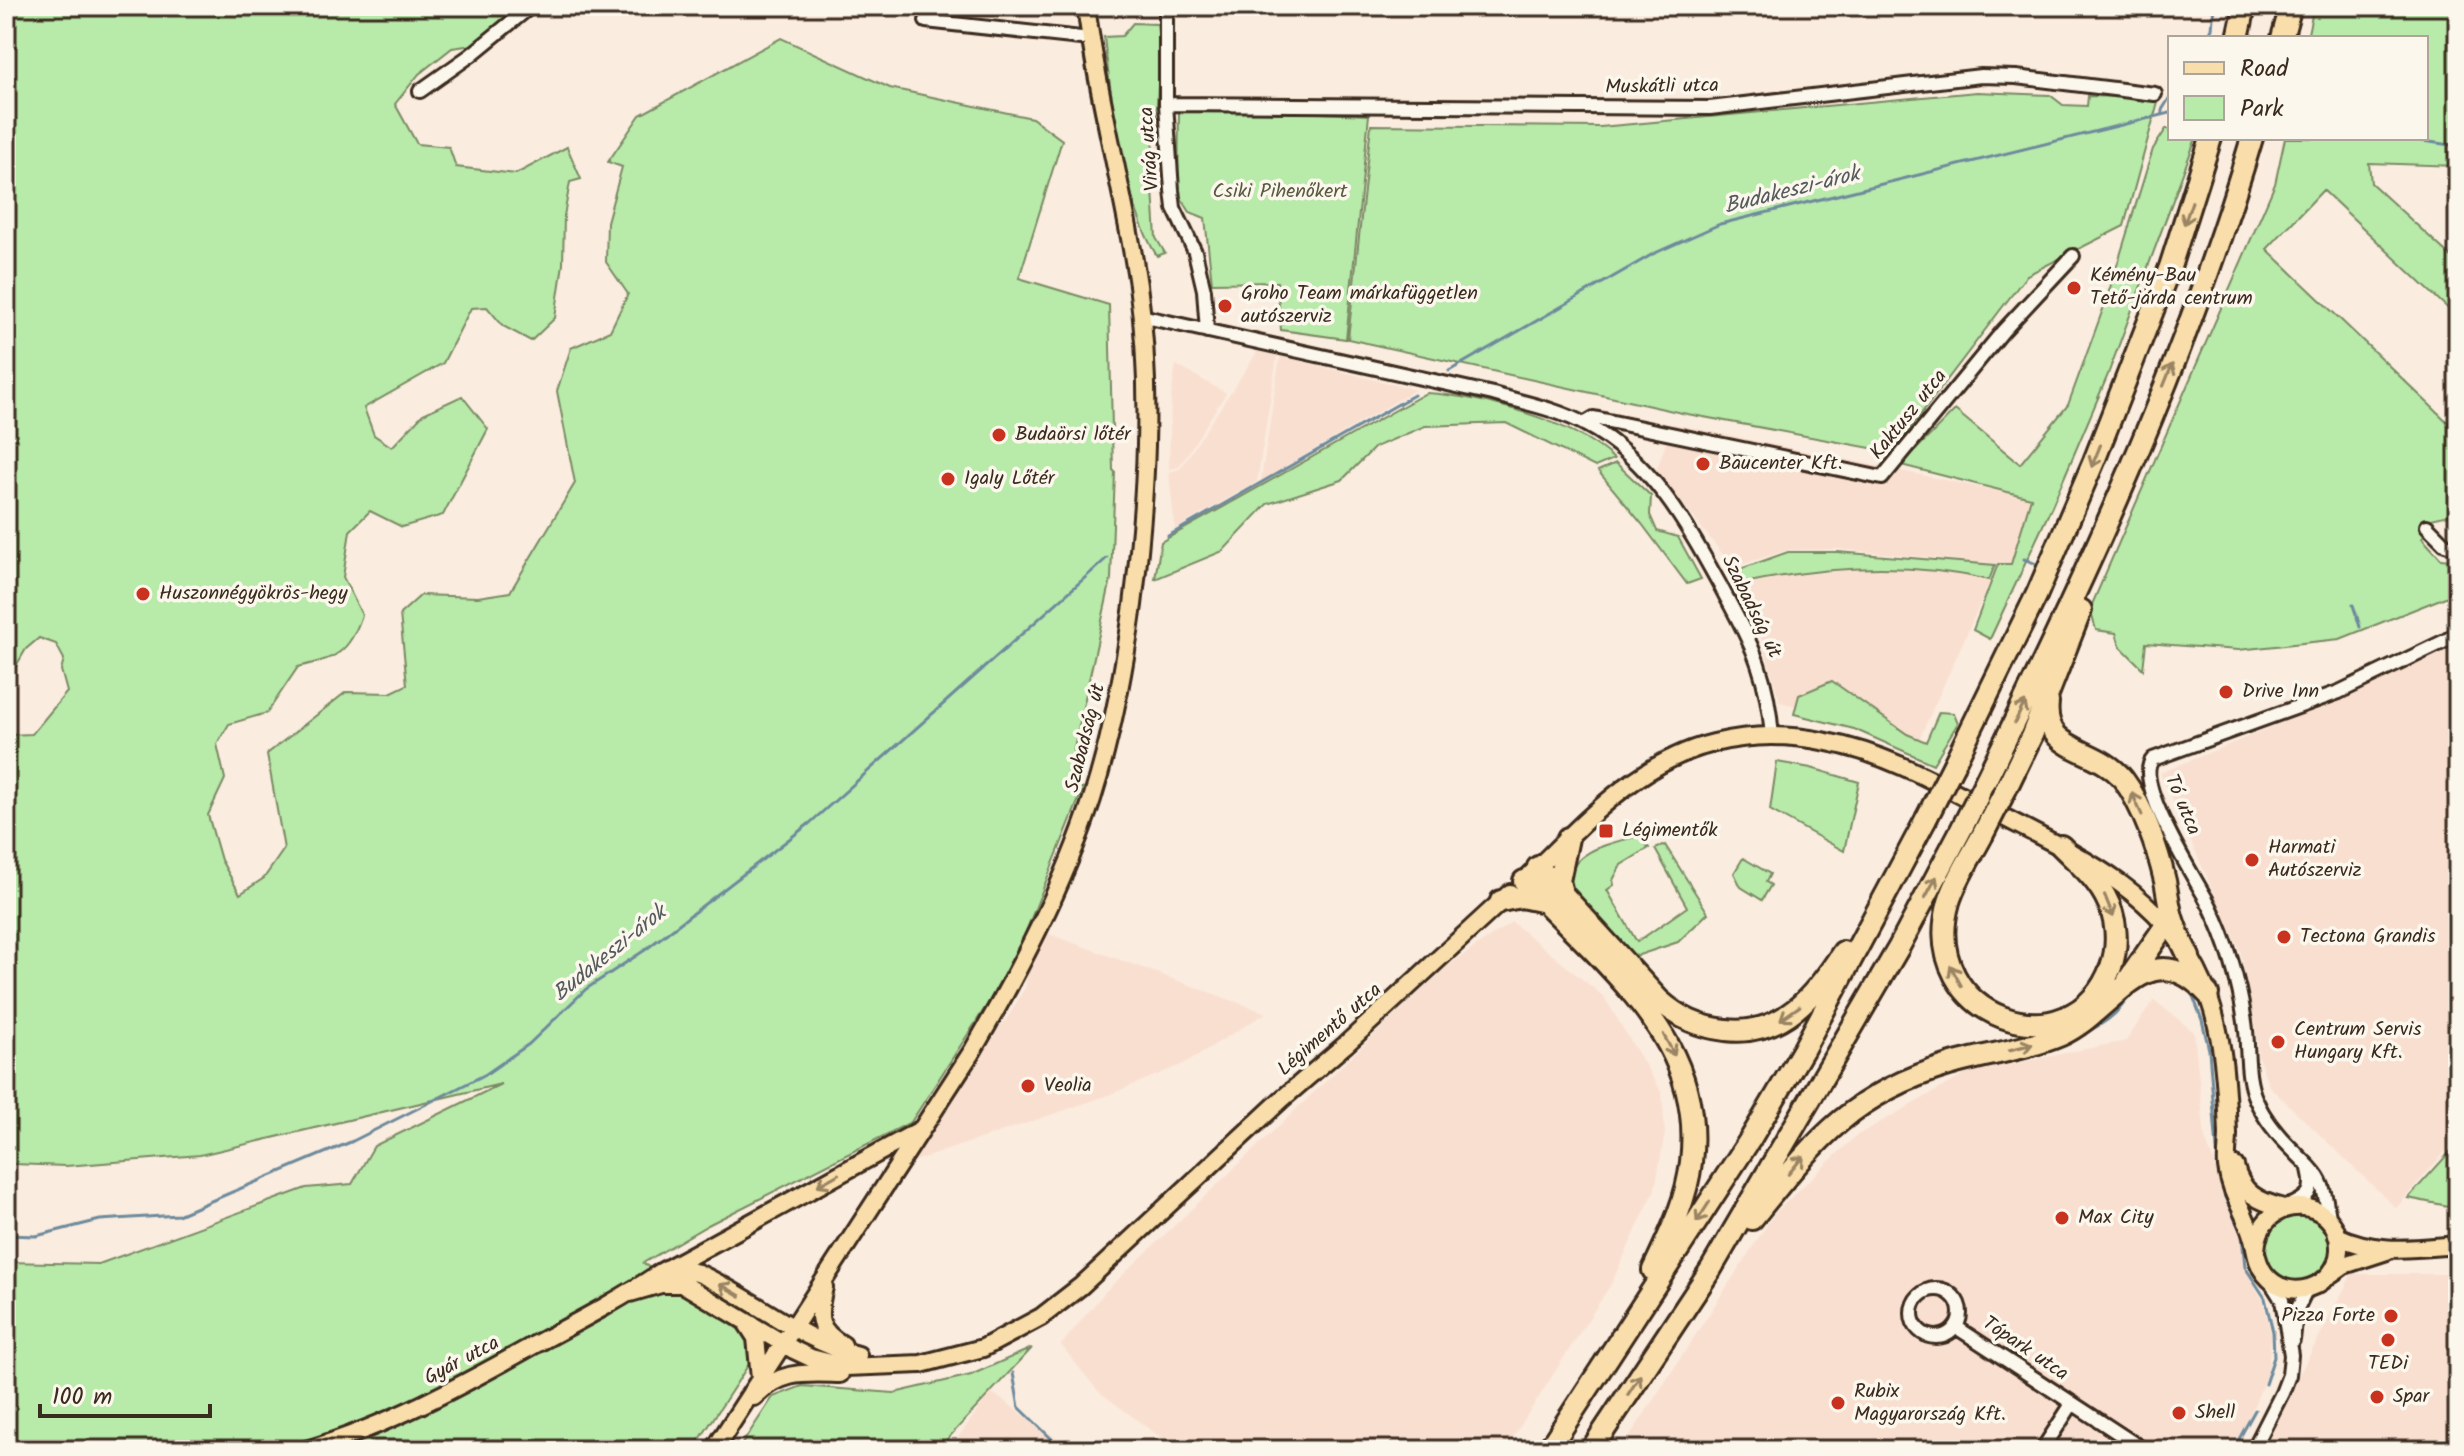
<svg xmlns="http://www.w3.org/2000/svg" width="2464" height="1456" font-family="Kalam,sans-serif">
  <rect width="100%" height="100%" fill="#faecdf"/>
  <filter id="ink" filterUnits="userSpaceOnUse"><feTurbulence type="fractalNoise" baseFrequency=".0125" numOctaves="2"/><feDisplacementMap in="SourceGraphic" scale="16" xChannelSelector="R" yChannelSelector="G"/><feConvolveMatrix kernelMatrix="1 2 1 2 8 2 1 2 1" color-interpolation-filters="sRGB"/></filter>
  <g filter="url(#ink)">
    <path fill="#f9dfd0" d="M1258 351 1277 356 1257 482 1175 529 1169 472 1180 469Z
      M1280 356 1415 390 1261 481Z
      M1176 365 1226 393 1179 467 1169 469 1171 398Z
      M1673 424 2032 498 2011 565 1837 549 1788 550 1733 567 1656 471Z
      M1875 568 1952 573 1990 582 1917 744 1865 723 1780 702 1761 637 1734 587 1788 576Z
      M2458 638V1137L2396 1208 2269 1086 2258 1056 2256 1027 2241 953 2160 773 2330 703 2439 651Z
      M1512 922 1604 997 1662 1093 1665 1132 1655 1189 1611 1284 1505 1450H1178L1098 1391 1061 1345 1105 1292 1443 969Z
      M1046 933 1266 1013 1183 1064 1106 1096 909 1163 993 1034 1007 1019 1025 988 1028 971Z
      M2154 1000 2194 1032 2205 1139 2243 1236 2244 1266 2263 1301 2271 1335 2268 1372 2235 1450H1621L1774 1214 1856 1136 1968 1073 2126 1041Z
      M2352 1274H2458V1450H2260Z
      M991 1392 1073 1450H949Z"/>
    <path fill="#b8eaaa" stroke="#7a8a64" stroke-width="2" d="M6 6H517L473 45 452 48 419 74 395 104 417 144 449 147 456 167 516 174 567 147 581 179 570 182 564 216 563 264 555 318 531 341 503 326 487 307 471 308 443 363 364 408 374 435 392 447 423 414 462 396 488 429 443 515 402 527 370 511 350 531 343 577 362 615C349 654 336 658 298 667L267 713 229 724 217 744 225 779 208 815 221 860 240 894 264 878 284 849 267 754 346 692 390 693 407 685 400 614 421 595 478 597 510 592 575 483 557 391 571 348 610 331 628 294 606 262 607 222 622 167 608 162 640 115 781 38 890 88 1032 118 1062 140 1019 278 1109 305 1113 470 1115 472 1111 579 1067 781 1083 789 1016 956 985 1008 911 1122 708 1225 643 1263 748 1336 749 1364 693 1450H6V1262L99 1264 306 1188 352 1184 374 1146 501 1084 200 1155 66 1166 13 1164 6 1160V730L8 735 32 734 67 692 61 670 64 659 56 644 39 638 26 649 6 683Z
      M2314 6H2458V166L2369 163 2371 183 2458 263V318L2323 190 2267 249 2458 432V513L2431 519 2422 538 2441 559 2458 561V592L2340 639 2238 650 2146 643 2143 669 2120 646 2116 633 2096 630 2090 609 2275 184 2285 138H2426V38H2307Z
      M1133 23 1157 24 1160 51 1155 137 1151 156 1156 238 1165 253 1157 256C1124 204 1111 99 1104 37L1122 36Z
      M1977 92 2050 95 2063 105 2087 106 2088 96 2159 98 2124 226 2027 275 1892 452 1682 413 1348 339 1371 125 1600 127Z
      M1267 111 1369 115 1346 339 1281 330 1277 282 1212 283 1205 218 1190 212 1178 193 1179 112Z
      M2166 129H2170V138H2196L2107 377 2052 506 1990 639 1973 630 1998 564H2011L2031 498 1901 465 1955 410 2020 464 2068 405 2106 301 2153 149Z
      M1426 393C1479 396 1575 421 1614 459L1595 467 1506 423 1425 426 1375 447 1342 480 1267 504 1223 551 1155 579 1161 542Z
      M1616 463 1651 496 1650 515 1657 531 1678 537 1701 579 1687 584 1642 524 1598 471Z
      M1788 552H1837L1995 565 1989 580C1908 561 1826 566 1745 583L1740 569Z
      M1832 681 1907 734 1926 742 1939 712 1954 713 1958 723 1933 764 1854 729 1794 714 1799 695Z
      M1777 762 1811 768 1859 782 1844 851 1770 810Z
      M1639 836 1649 848 1621 865 1613 880 1614 885 1607 890 1637 942 1687 907 1655 849 1665 845 1708 913 1678 942 1636 956 1623 951 1572 891C1560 852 1611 843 1639 836Z
      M1743 858 1770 874 1766 882 1771 885 1762 900 1741 887 1734 873Z
      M2458 1143V1208L2408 1198Z
      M2264 1248a34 34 0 1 1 68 0a34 34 0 1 1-68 0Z
      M1032 1348 937 1450H738L773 1397 802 1386 894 1393 971 1375Z"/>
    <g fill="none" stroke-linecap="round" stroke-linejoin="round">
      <path stroke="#6e8a9c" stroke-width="3" d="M2207 38 2212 29 2214 6
        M2162 115V110L2170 97
        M2401 138 2458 146
        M1449 371 1653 254 1720 224 2170 113
        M1168 536 1414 395
        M2024 559 2036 564
        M2353 605 2356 614
        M2357 617 2360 627
        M2187 988 2193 996 2202 1020 2209 1050 2218 1162 2224 1195 2242 1235 2245 1267 2265 1298 2273 1332 2274 1357 2265 1384
        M2076 1038C2101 1025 2116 1018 2131 993
        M1961 1072 1977 1068
        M6 1235 36 1236 100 1220 178 1215 353 1141 486 1074 529 1044 586 989 645 950 810 823 1107 558
        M1013 1373 1019 1407 1063 1450
        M2233 1450 2255 1410"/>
      <defs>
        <path id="minor" d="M1166 6V104L1172 190 1174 208 1195 252 1204 290 1207 331
          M926 21 1090 39
          M420 91 471 55 531 6
          M1166 104 1710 108 1981 76 2016 77 2155 94
          M1141 316 1493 394C1524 403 1558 409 1586 425 1651 459 1687 525 1721 587 1734 612 1749 637 1758 664 1766 687 1770 711 1772 736
          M1584 424 1594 418 1882 478 2003 331 2073 256
          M2427 526 2445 544 2458 548
          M2289 1206C2308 1198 2315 1192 2309 1169
          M2330 1222C2327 1208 2326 1193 2320 1181 2315 1170 2304 1162 2296 1153 2280 1138 2265 1121 2256 1100 2245 1077 2249 1047 2245 1022 2239 982 2228 943 2210 906 2196 880 2132 781 2153 759L2339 692 2447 640 2458 632
          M1912 1313a24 24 0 1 1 48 0a24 24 0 1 1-48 0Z
          M1956 1327 2144 1450
          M2293 1340 2296 1312 2307 1289
          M2042 1450 2072 1404
          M2253 1450 2282 1393 2289 1375 2291 1355 2282 1300 2270 1281"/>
        <path id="major" d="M1530 875C1584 823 1638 761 1714 743 1751 734 1790 734 1827 742 1885 753 1936 782 1988 809 2067 851 2153 885 2197 970 2223 1020 2226 1078 2228 1134 2228 1145 2226 1156 2227 1167 2230 1193 2245 1212 2252 1236 2256 1249 2256 1263 2265 1274 2288 1304 2337 1288 2339 1250 2341 1194 2259 1191 2256 1250
          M2235 1166C2241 1193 2259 1202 2284 1208
          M2337 1236C2376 1255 2416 1248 2458 1245
          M667 1271 681 1270 698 1273C753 1298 799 1340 858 1355
          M2331 1274 2344 1265 2387 1251
          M824 1287C817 1316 816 1329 843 1345
          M630 1293 661 1284H683L794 1350 811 1358 846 1367 921 1364 983 1348 1041 1317 1081 1286 1282 1099 1345 1045 1510 893
          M747 1324 756 1338 760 1378
          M754 1397C782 1370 803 1373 840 1374
          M306 1450C387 1426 461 1386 534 1345 577 1322 621 1299 661 1272L920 1130
          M714 1450 973 1050C1019 971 1063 887 1092 799 1112 736 1124 670 1133 605 1146 499 1153 391 1138 285 1124 191 1098 100 1086 6"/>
        <path id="highway" d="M2238 38 2245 6
          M2282 38 2291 6
          M2048 702C2042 754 2096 745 2123 779 2142 804 2158 850 2165 881 2168 895 2169 910 2174 923 2178 935 2184 946 2189 957
          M1954 764 2037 594 2094 461 2170 267 2211 138
          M2005 791 2032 735 2081 610
          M1979 794C2083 583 2185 364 2252 138
          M1982 836C1971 857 1956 879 1949 902 1916 1018 2072 1072 2111 967 2119 944 2117 918 2105 896 2094 876 2077 862 2061 846
          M1538 867 1659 1000C1679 1018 1699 1027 1726 1030 1782 1037 1816 994 1843 952
          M1524 881C1547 904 1570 927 1593 950 1652 1011 1702 1071 1691 1162 1687 1200 1669 1236 1653 1270
          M1562 893 1559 881 1568 838
          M1501 901 1521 897 1545 902
          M2128 980 2166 925
          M1752 1219C1814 1143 1850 1094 1949 1065 1986 1054 2026 1050 2061 1035 2115 1011 2148 928 2208 994
          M1548 1450 1751 1138 1803 1050 1926 819
          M1591 1450 1711 1269 1899 947 1963 826"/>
      </defs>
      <use href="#minor" stroke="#3b2a1e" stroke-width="18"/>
      <use href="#major" stroke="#3b2a1e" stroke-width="22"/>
      <use href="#highway" stroke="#3b2a1e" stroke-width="26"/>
      <use href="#minor" stroke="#fbf7ec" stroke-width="12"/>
      <use href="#major" stroke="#f9deab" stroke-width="16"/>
      <use href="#highway" stroke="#f9deab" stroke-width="20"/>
      <defs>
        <path id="highway-bridge" d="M1926 819 1954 764
          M1963 826 1979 794
          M1982 836 2005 791"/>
      </defs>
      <use href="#highway-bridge" stroke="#3b2a1e" stroke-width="26" stroke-linecap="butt"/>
      <use href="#highway-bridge" stroke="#f9deab" stroke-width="20"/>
    </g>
    <defs><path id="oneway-shaft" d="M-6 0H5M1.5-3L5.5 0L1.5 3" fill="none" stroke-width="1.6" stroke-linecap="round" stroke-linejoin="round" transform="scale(2)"/></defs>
    <g stroke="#9a8464">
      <use href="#oneway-shaft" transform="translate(2188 213) rotate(109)"/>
      <use href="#oneway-shaft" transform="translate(2168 375) rotate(-68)"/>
      <use href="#oneway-shaft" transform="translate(2096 456) rotate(112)"/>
      <use href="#oneway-shaft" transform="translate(2020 712) rotate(-64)"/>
      <use href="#oneway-shaft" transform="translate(2137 804) rotate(-114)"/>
      <use href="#oneway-shaft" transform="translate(1931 887) rotate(-62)"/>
      <use href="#oneway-shaft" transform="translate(2109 906) rotate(68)"/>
      <use href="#oneway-shaft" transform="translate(1956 976) rotate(-118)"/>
      <use href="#oneway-shaft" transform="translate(1790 1013) rotate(145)"/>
      <use href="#oneway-shaft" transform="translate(1669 1045) rotate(62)"/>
      <use href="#oneway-shaft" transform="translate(2021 1047) rotate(-14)"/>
      <use href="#oneway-shaft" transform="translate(1796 1165) rotate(-50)"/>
      <use href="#oneway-shaft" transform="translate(828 1180) rotate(151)"/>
      <use href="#oneway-shaft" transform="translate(1703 1212) rotate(123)"/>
      <use href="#oneway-shaft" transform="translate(730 1290) rotate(-150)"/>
      <use href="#oneway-shaft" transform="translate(1634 1385) rotate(-57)"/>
    </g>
  </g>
  <g fill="#c8321e" stroke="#fbf7ec" stroke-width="3">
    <circle cx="2074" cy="288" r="8"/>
    <circle cx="1225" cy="306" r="8"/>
    <circle cx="999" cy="435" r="8"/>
    <circle cx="1703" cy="464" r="8"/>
    <circle cx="948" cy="479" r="8"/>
    <circle cx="143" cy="594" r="8"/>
    <circle cx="2226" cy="692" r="8"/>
    <rect x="1598" y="823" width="16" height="16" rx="4"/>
    <circle cx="2252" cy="860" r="8"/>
    <circle cx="2284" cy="937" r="8"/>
    <circle cx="2278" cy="1042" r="8"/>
    <circle cx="1028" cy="1086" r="8"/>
    <circle cx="2062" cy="1218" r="8"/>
    <circle cx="2391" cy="1316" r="8"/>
    <circle cx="2388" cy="1340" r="8"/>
    <circle cx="2377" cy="1397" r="8"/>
    <circle cx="1838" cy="1403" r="8"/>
    <circle cx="2179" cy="1413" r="8"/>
  </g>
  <g text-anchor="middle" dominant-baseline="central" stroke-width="7" stroke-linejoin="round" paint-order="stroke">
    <g font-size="20" fill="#3b2a1e" stroke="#fbf7ec">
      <text transform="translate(1662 87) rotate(-1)">Muskátli utca</text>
      <text transform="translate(1150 149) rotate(-94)">Virág utca</text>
      <text transform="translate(1909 415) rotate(-51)">Kaktusz utca</text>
      <text transform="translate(1751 607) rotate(64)">Szabadság út</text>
      <text transform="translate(1086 738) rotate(-76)">Szabadság út</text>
      <text transform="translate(2182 805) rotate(67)">Tó utca</text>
      <text transform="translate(1330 1030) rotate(-41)">Légimentő utca</text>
      <text transform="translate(2025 1349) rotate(34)">Tópark utca</text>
      <text transform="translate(462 1361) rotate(-28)">Gyár utca</text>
    </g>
    <g font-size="20" fill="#5a5a41" stroke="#fbf7ec">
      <text x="1280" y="192">Csiki Pihenőkert</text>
    </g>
    <g font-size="20" fill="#3b2a1e" stroke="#fbf7ec" text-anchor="start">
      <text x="2090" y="276">Kémény-Bau<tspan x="2090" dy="23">Tető-járda centrum</tspan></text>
      <text x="1241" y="294">Groho Team márkafüggetlen<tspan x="1241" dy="23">autószerviz</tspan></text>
      <text x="1015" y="435">Budaörsi lőtér</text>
      <text x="1719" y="464">Baucenter Kft.</text>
      <text x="964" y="479">Igaly Lőtér</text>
      <text x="159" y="594">Huszonnégyökrös-hegy</text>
      <text x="2242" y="692">Drive Inn</text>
      <text x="1622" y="831">Légimentők</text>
      <text x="2268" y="848">Harmati<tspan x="2268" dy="23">Autószerviz</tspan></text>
      <text x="2300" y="937">Tectona Grandis</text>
      <text x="2294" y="1030">Centrum Servis<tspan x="2294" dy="23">Hungary Kft.</tspan></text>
      <text x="1044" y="1086">Veolia</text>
      <text x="2078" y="1218">Max City</text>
      <text x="2375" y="1316" text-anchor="end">Pizza Forte</text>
      <text x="2388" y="1364" text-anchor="middle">TEDi</text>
      <text x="1854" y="1392">Rubix<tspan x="1854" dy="23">Magyarország Kft.</tspan></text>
      <text x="2393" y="1397">Spar</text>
      <text x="2195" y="1413">Shell</text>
    </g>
    <g font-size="22" font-style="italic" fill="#545a5d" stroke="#fbf7ec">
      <text transform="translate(1792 191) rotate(-14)">Budakeszi-árok</text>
      <text transform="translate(610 954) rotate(-39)">Budakeszi-árok</text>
    </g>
  </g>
  <rect width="2464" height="1456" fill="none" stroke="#fbf7ec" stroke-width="32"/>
  <rect x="16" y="16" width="2432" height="1424" fill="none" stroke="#3b2a1e" stroke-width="3" filter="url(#ink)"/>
  <rect x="2168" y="36" width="260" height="104" fill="#fbf7ec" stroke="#aea59a" stroke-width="2"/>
  <rect x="2184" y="62" width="40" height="12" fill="#f9deab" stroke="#aea59a" stroke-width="2"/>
  <text x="2240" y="76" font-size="24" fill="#3b2a1e">Road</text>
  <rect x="2184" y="96" width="40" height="24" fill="#b8eaaa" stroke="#aea59a" stroke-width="2"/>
  <text x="2240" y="116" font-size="24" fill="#3b2a1e">Park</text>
  <path d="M40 1404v12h170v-12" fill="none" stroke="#3b2a1e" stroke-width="4"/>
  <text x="52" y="1404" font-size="24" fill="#3b2a1e" stroke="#fbf7ec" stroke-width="6" paint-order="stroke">100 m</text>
</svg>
